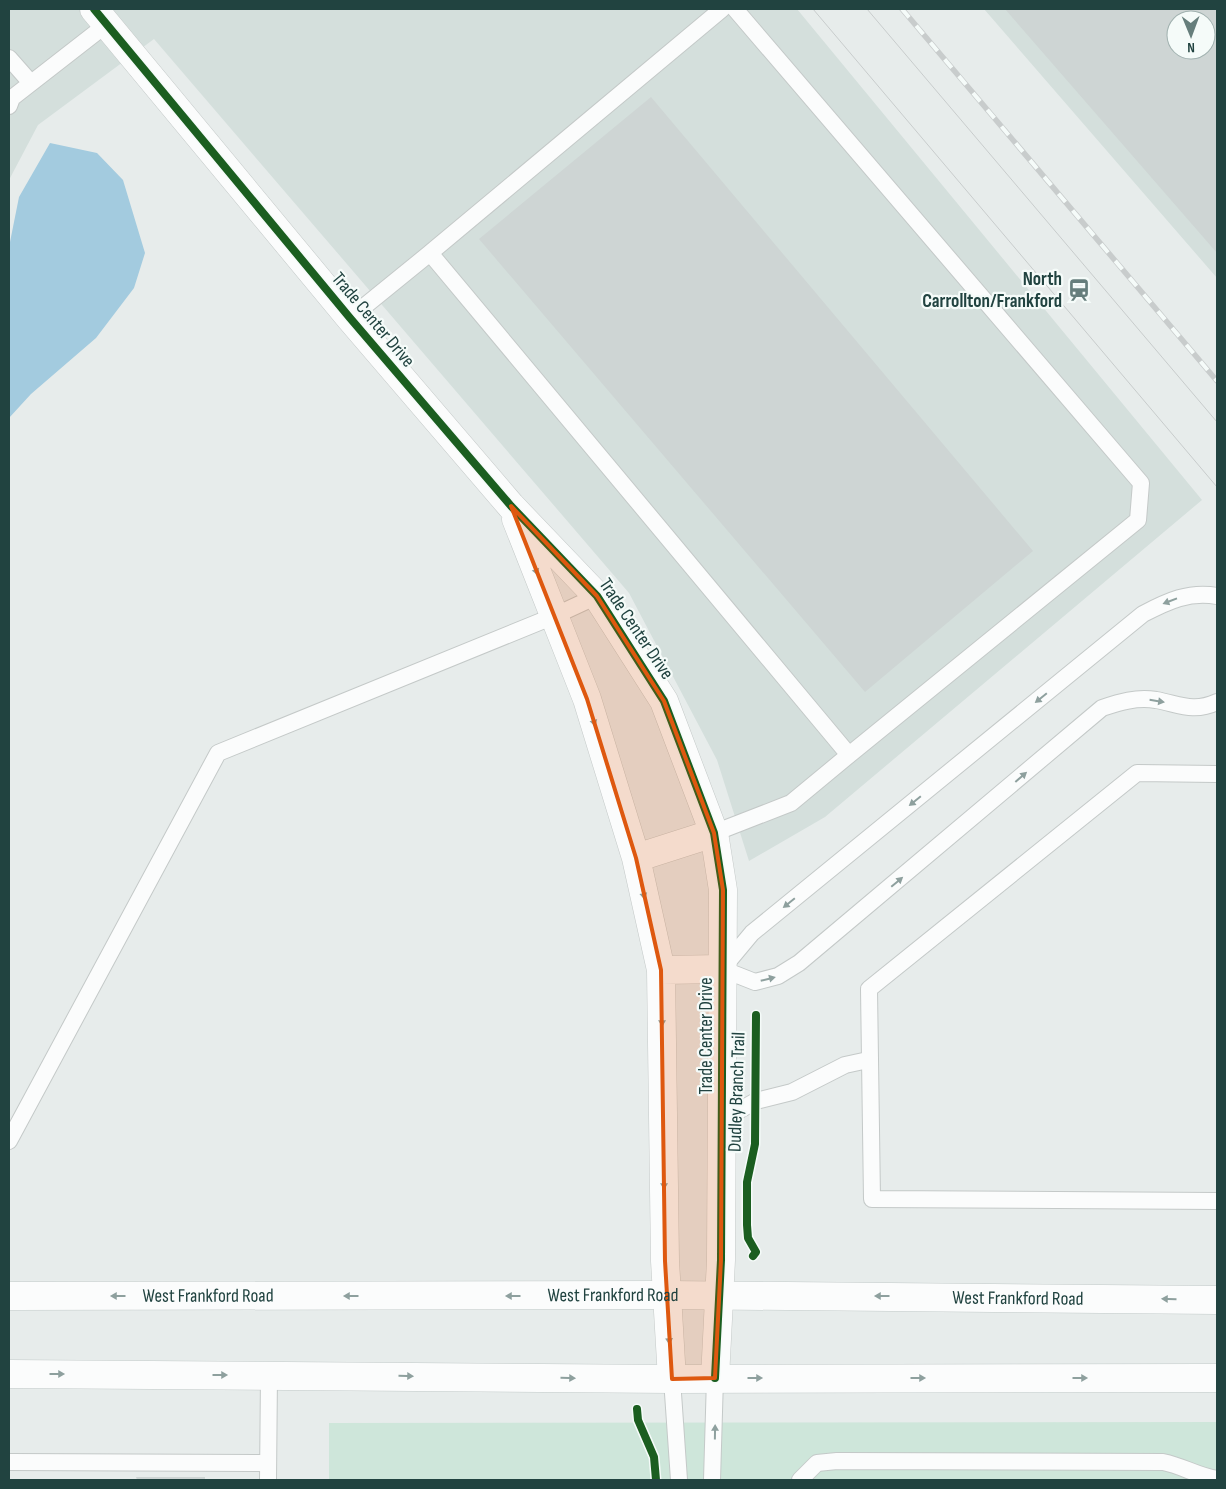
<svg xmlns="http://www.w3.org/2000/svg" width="1226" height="1489" font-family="'Sofia Sans Condensed',sans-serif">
  <rect width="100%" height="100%" fill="#e7eceb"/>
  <path fill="#d4dfdc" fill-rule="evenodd" d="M9 9H797L1202 500 825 817 749 861 717 760 629 593 154 39 38 125 9 180Z
    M984 9H1217V278ZM1176 20H1206V50H1176Z"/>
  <path fill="#cee6da" d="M1217 1422V1480H329V1423Z"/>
  <path fill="#a3cbdf" d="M50 143 97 153 123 180 145 253 134 288 96 338 31 394 9 418V247L19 197Z"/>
  <path fill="#ced5d4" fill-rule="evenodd" d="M1005 9H1217V253ZM1176 20H1206V50H1176Z
    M651 97 1033 551 865 692 479 239Z
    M136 1477H205V1480H137Z"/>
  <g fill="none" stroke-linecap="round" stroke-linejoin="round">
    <defs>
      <path id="lane" d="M735 9 1141 483 1138 520 849 755
        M9 58 31 83
        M9 106 12 98 107 24
        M430 253 722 9
        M350 318 430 253 849 755 791 803 714 833
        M1217 596C1189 591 1168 601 1143 614L752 933 722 969 755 982 778 976 799 963 1102 708C1120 702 1136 697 1156 700 1179 704 1193 713 1217 702
        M1217 774 1137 773 869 989 872 1199 1217 1201
        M722 1120 756 1101 792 1092 845 1065 868 1060
        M9 1141 218 753 554 616 597 596
        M672 1379 679 1480
        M9 1462 268 1463
        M268 1480 269 1375
        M712 1480 715 1378
        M800 1480 817 1463 837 1461 1163 1462C1183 1466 1197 1476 1217 1479"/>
      <path id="street" d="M94 9 350 318 511 506 597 596 664 701 714 833 723 890 721 1260 715 1378
        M516 519 587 699 636 858 661 970 665 1261 672 1379
        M636 858 714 833
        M661 970 722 969"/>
      <g id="secondary">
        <path id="s1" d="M9 1296 667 1295 1217 1300"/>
        <path d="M9 1374 672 1379 1217 1378"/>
      </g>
    </defs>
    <use href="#lane" stroke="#c4c9c8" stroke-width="18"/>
    <use href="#street" stroke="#c4c9c8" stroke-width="29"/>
    <use href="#secondary" stroke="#c2cac9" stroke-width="29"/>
    <use href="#lane" stroke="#fbfcfc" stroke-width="16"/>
    <use href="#street" stroke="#fbfcfc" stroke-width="28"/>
    <use href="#secondary" stroke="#fbfcfc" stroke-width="28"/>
    <path stroke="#c8cccc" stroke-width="1" d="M813 9 1217 487
      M867 9 1217 422"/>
    <defs>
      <path id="rail" d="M902 9 1217 381"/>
    </defs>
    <use href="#rail" stroke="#c8cccc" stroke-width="5.5"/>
    <use href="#rail" stroke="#f5fbf9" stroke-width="4" stroke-dasharray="11" stroke-linecap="butt"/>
    <defs>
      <path id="cycleway" d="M94 9 350 318 511 506 597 596 664 701 714 833 723 890 721 1260 715 1378
        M753 1256 756 1252 748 1238 747 1225V1182L755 1144 756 1015
        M637 1409 638 1420 654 1457 656 1480"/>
    </defs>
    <use href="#cycleway" stroke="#f5fbf9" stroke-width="11"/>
    <use href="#cycleway" stroke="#1b5e20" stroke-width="8"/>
  </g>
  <defs><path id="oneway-solid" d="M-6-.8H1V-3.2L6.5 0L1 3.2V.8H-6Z" transform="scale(1.25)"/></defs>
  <g fill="#8ea09e">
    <use href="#oneway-solid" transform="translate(535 568) rotate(69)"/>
    <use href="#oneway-solid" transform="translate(1170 601) rotate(159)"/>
    <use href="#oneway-solid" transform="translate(1041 698) rotate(141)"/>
    <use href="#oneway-solid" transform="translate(1157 701) rotate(9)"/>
    <use href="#oneway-solid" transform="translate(593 719) rotate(73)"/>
    <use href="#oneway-solid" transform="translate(1021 777) rotate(-41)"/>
    <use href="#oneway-solid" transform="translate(915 801) rotate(141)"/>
    <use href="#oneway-solid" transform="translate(897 882) rotate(-40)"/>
    <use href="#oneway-solid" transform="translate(643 892) rotate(77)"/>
    <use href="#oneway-solid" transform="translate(789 903) rotate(141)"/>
    <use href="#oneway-solid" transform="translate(768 979) rotate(-14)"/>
    <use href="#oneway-solid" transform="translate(662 1019) rotate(89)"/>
    <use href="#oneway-solid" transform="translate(664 1182) rotate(89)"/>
    <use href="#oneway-solid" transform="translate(118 1296) rotate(180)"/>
    <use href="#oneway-solid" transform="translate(351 1296) rotate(180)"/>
    <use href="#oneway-solid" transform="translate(513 1296) rotate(180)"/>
    <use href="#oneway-solid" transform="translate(882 1296) rotate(-180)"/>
    <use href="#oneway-solid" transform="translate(1169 1299) rotate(-179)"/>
    <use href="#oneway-solid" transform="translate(669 1337) rotate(87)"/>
    <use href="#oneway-solid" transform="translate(57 1374)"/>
    <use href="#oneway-solid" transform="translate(220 1375)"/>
    <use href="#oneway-solid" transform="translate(406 1376) rotate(1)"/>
    <use href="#oneway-solid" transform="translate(568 1378) rotate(1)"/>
    <use href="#oneway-solid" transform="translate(755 1378)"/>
    <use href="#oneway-solid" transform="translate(918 1378)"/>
    <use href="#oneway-solid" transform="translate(1080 1378)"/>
    <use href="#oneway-solid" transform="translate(715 1432) rotate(-89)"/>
  </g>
  <path fill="#de580f" fill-opacity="0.2" stroke="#de580f" stroke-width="4" stroke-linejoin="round" d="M511 506 597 596 664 701 714 833 723 890 721 1260 715 1378 672 1379 665 1261 661 970 636 858 587 699Z"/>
  <defs>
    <symbol id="station-bare" viewBox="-9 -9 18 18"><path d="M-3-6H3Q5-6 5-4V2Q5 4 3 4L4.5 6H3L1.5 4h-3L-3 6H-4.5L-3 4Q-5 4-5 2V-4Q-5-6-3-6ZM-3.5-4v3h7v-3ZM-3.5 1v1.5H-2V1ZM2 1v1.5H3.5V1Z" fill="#667e7c" stroke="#f5fbf9" stroke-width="2.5" paint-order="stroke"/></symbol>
  </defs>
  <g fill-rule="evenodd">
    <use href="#station-bare" x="1063" y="274" width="32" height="32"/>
  </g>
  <g text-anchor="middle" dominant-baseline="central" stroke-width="4.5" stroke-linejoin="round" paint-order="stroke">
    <g font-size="19" font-weight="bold" fill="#214340" stroke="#f5fbf9" text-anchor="end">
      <text x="1062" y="279">North<tspan x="1062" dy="22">Carrollton/Frankford</tspan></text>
    </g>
    <g font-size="19" fill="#214340" stroke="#f5fbf9">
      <text transform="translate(373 320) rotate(50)">Trade Center Drive</text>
      <text transform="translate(636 629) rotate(56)">Trade Center Drive</text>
      <text transform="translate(706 1036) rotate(-90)">Trade Center Drive</text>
      <text transform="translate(737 1092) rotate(-88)">Dudley Branch Trail</text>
      <text stroke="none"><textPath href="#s1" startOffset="604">West Frankford Road</textPath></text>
      <text stroke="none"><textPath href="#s1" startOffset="199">West Frankford Road</textPath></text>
      <text stroke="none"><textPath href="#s1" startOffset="1009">West Frankford Road</textPath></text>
    </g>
  </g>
  <rect width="1226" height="1489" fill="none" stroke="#214340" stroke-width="20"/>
  <g transform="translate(1191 35) rotate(179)"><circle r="24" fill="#f5fbf9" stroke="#a0b1af"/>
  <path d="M0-4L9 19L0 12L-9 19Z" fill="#667e7c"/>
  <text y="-8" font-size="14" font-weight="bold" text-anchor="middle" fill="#214340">N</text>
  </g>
</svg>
